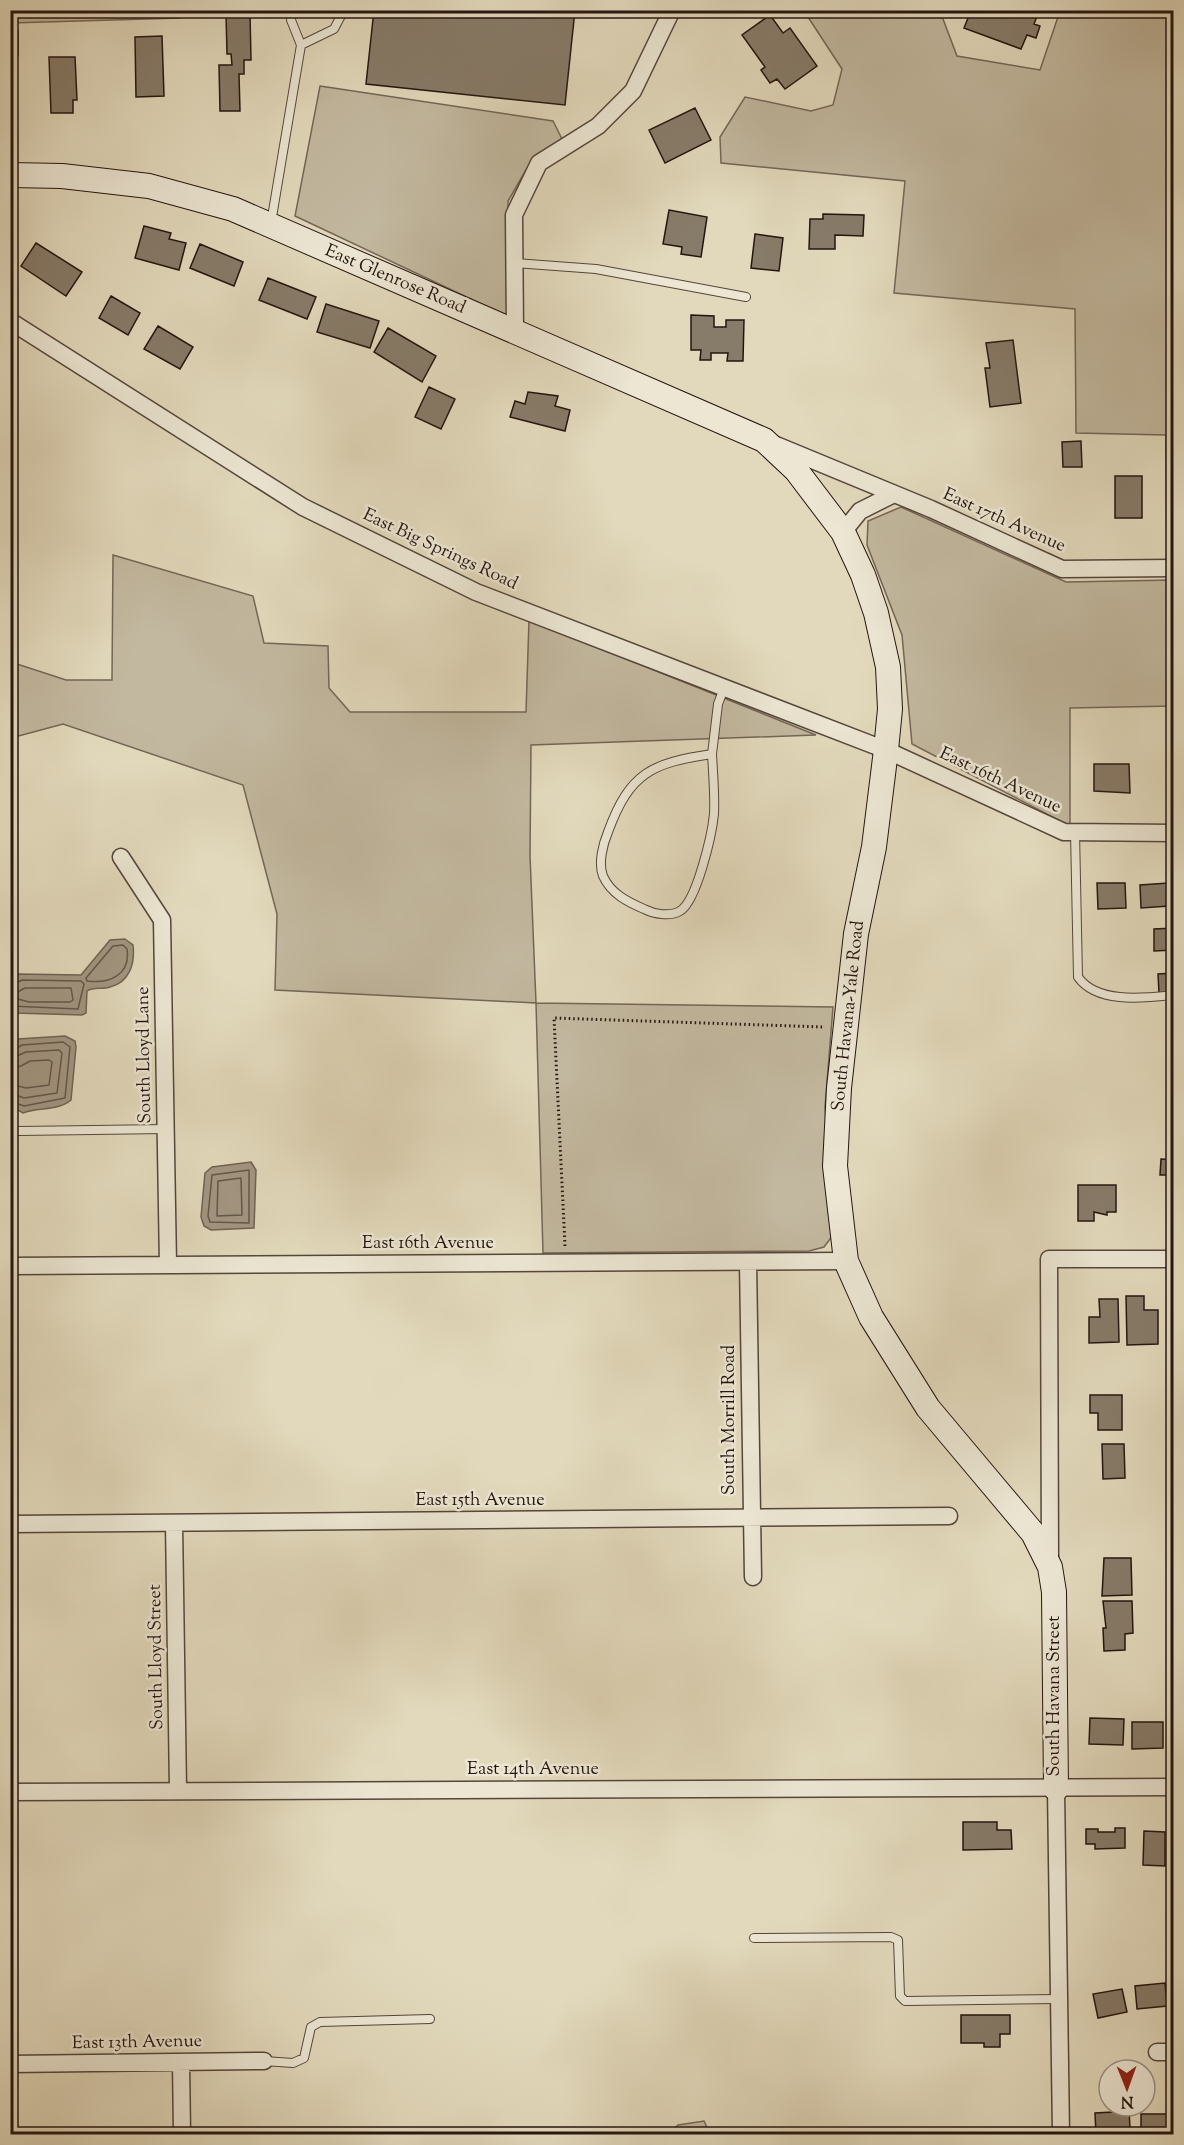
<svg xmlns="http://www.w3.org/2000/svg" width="1184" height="2145" font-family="'Sorts Mill Goudy',serif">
  <rect width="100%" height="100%" fill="#e2d9bc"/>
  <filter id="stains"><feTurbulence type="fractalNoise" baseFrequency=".00333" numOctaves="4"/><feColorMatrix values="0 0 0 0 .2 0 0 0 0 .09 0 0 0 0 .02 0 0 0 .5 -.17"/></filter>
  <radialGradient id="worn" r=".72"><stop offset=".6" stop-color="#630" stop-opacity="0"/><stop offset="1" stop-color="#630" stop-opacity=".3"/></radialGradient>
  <path fill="#c2b89f" stroke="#746658" stroke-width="1.5" d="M180 11V18L11 23V11Z
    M804 11H940L957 56 1040 70 1060 11H1173V555H1167L1166 435 1076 433 1075 309 894 293 905 181 721 163 720 137 745 97 811 111 833 105 842 69Z
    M320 86 553 121 562 139 534 156 508 201 507 316 295 216Z
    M901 507 1066 582 1173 580V706L1070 708V826L912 744 902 635 867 545 868 521Z
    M113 555 253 596 264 643 328 646 329 688 350 712H526L529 620 816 735 531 745 530 856 536 1003 833 1007 825 1107 833 1235 824 1247 809 1251 543 1253 536 1003 275 990 277 914 243 785 63 724 11 738V662L66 680H112Z
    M704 2121 710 2134H668L678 2125Z"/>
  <path fill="#a29682" stroke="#706254" stroke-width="1.5" d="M125 939 133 945C135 963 130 982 110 987 102 990 94 986 87 991L86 1013 82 1015 14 1013 11 1009V982L18 974 81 975 110 940Z
    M65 1036 75 1041 76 1047 71 1100C58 1111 39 1107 23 1113L14 1108 11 1101 13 1046 18 1039Z
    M251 1162 256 1170 254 1228 211 1230 204 1226 201 1217 205 1173 212 1167Z"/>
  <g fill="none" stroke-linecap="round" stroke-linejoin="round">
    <path stroke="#645649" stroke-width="1.5" d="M123 945 127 949C131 975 109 984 87 981L86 978 113 946Z
      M10 986 22 980 81 981 84 984 78 1009 10 1006
      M25 988H71L73 1000 70 1002H29L14 998V994Z
      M10 1052 22 1045 63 1042 70 1047 65 1098 24 1106 10 1101
      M10 1059 26 1052 59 1050 62 1053 57 1093 24 1098 10 1093
      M10 1068 21 1066 30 1061 49 1060 52 1062 49 1085 26 1088 10 1084
      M249 1170V1223L210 1222 208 1216 212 1175Z
      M241 1178 242 1215 217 1216 218 1181Z"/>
  </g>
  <path fill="#877b69" stroke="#251510" stroke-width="1.5" d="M374 10H575L565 105 366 84Z
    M966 10H1028L1038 14 1034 24 1040 26 1036 38 1027 35 1021 49 964 28 968 18 964 16Z
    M250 13 251 60H244V74H239L240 111H220L219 65H232L231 54H227L226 14Z
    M770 15 783 33 790 28 817 66 785 89 777 79 770 83 761 70 765 67 742 35Z
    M10 30H18V56H10Z
    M162 36 164 96 136 97 135 37Z
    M49 57H75L77 100H73V113H51Z
    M695 108 711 140 665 163 649 130Z
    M669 210 707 217 701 257 681 254 682 247 663 244Z
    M823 214 864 215 863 236 835 235V249H809L810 219H823Z
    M144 226 171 233 169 239 186 243 179 270 135 258Z
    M755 234 783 238 779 271 751 268Z
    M36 243 82 272 66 296 21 266Z
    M200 244 243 262 234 286 190 268Z
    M268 278 316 297 307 319 259 300Z
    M111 296 140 313 128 335 99 318Z
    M326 304 379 321 370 348 317 332Z
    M691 315 714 316V327H726V320H744L743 361H727L728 353H711V360H700L701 350H691Z
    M158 326 193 347 180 369 144 349Z
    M388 328 436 356 422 382 374 352Z
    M1013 340 1021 403 990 407 985 368H990L986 343Z
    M429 387 455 399 441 429 415 417Z
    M528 392 558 396 555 406 570 410 565 431 510 417 515 401 525 404Z
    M1081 441 1082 467H1063L1062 442Z
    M1115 476H1142V518H1115Z
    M1094 764H1129L1130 793 1094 791Z
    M1097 883H1125L1126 908 1098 909Z
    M1168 883 1169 906 1141 908 1140 885Z
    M1174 928V950L1154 951V929Z
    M1174 973V993H1159L1158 974Z
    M1161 1159 1174 1160V1175H1160Z
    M1078 1185H1116V1212H1107V1215L1094 1212V1221H1078Z
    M1126 1296H1144V1310H1158V1344L1127 1345Z
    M1099 1299H1118L1119 1342 1089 1343V1317H1100Z
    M1167 1310H1174V1338H1168Z
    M1090 1395H1122V1430H1098V1413H1090Z
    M1102 1444H1124L1125 1478 1103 1479Z
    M1168 1445H1174V1467H1168Z
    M1104 1558H1131L1132 1595 1102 1596Z
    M1168 1558H1174V1596H1168Z
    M1103 1601H1132L1133 1633 1125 1634V1650L1104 1651 1103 1628H1106Z
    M1090 1718 1124 1719 1123 1745 1089 1744Z
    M1132 1722H1163V1748L1132 1749Z
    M1171 1722H1174V1748H1171Z
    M963 1822H997V1830H1011L1012 1849 963 1850Z
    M1115 1828H1125V1848L1095 1849V1844H1086V1829H1098V1832H1115Z
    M1144 1831 1165 1832V1866L1143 1865Z
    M1165 1983 1167 2006 1137 2009 1135 1986Z
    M1122 1989 1127 2012 1098 2018 1093 1994Z
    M961 2015H1010V2034H1000V2047H984V2043H961Z
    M1113 2107H1129L1130 2129H1126L1127 2134H1096L1095 2113 1113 2112Z
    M1141 2114H1170V2134H1141Z"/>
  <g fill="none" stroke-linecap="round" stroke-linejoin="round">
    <defs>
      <path id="lane" d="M301 45 334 29 344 10
        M271 223 301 45 291 20 292 10
        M515 263 596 269 746 297
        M712 754C713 774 715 794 714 814 712 834 697 901 680 911 670 917 654 914 644 909 628 902 611 894 603 876 598 863 603 844 608 832 630 772 652 763 712 754L718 704 724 688
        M1075 832 1078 977C1097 1004 1144 998 1174 995
        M19 1131 166 1129
        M754 1938 891 1937 898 1940 900 1996 905 2001 1059 1999
        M264 2061 293 2063 304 2058 311 2027 320 2022 430 2019"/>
      <path id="street" d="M10 321 303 507 476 592 886 750 1064 832 1174 833
        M515 332 514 215 539 163 598 126 633 91 672 10
        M776 445 931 509 1062 569 1174 568
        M843 532 860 511 894 494
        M121 857 162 920 168 1265
        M748 1262 753 1577
        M10 1266 846 1261
        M174 1523 178 1790
        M10 1524 949 1516
        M1050 1562 1049 1259H1174
        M1056 1789 1061 2134
        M10 1792 1174 1787
        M1157 2052H1174
        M181 2062 182 2134
        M10 2064 264 2061"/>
      <path id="secondary" d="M10 175 62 176 149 186 233 209 764 440 796 470 843 532 863 575 876 613 888 667 890 709 886 750 874 847 856 934 839 1088 835 1166 846 1261 871 1317 928 1408 1033 1533 1050 1567 1054 1592 1056 1789"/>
    </defs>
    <use href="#lane" stroke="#54463b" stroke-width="10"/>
    <use href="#street" stroke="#54463b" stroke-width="19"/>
    <use href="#secondary" stroke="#251510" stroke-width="26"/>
    <path stroke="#251510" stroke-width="3" stroke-dasharray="1.5 3" stroke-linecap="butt" d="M565 1246 554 1018 824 1027"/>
    <use href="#lane" stroke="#ece6d3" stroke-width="8"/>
    <use href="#street" stroke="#ece6d3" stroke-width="16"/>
    <use href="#secondary" stroke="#ece6d3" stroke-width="24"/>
  </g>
  <g text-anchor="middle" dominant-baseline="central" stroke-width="5" stroke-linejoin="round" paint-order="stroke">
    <g font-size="18" fill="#251510" stroke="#ece6d3">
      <text transform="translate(395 280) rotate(23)">East Glenrose Road</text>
      <text transform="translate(1004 521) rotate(24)">East 17th Avenue</text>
      <text transform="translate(440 550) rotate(25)">East Big Springs Road</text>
      <text transform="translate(1000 781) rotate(25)">East 16th Avenue</text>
      <text transform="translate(849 1016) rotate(-84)">South Havana-Yale Road</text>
      <text transform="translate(145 1055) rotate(-91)">South Lloyd Lane</text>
      <text x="428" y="1244">East 16th Avenue</text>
      <text transform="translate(730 1420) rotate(-90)">South Morrill Road</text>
      <text x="480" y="1501">East 15th Avenue</text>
      <text transform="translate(157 1657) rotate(-91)">South Lloyd Street</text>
      <text transform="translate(1055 1696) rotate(-90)">South Havana Street</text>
      <text x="533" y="1770">East 14th Avenue</text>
      <text transform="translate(137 2043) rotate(-1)">East 13th Avenue</text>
    </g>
  </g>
  <rect width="1184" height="2145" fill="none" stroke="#e2d9bc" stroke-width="36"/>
  <rect x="12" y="12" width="1160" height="2121" fill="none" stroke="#251510" stroke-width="3"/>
  <rect x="18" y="18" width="1148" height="2109" fill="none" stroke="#251510" stroke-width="1.5"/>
  <g transform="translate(1127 2088) rotate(179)"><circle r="28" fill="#ece6d3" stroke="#9c9285" stroke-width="1.5"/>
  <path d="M0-4.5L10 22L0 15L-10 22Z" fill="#8f2418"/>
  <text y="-9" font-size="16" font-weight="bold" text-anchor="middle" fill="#251510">N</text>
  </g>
  <rect width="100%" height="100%" filter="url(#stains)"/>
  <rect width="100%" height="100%" fill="url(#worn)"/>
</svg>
